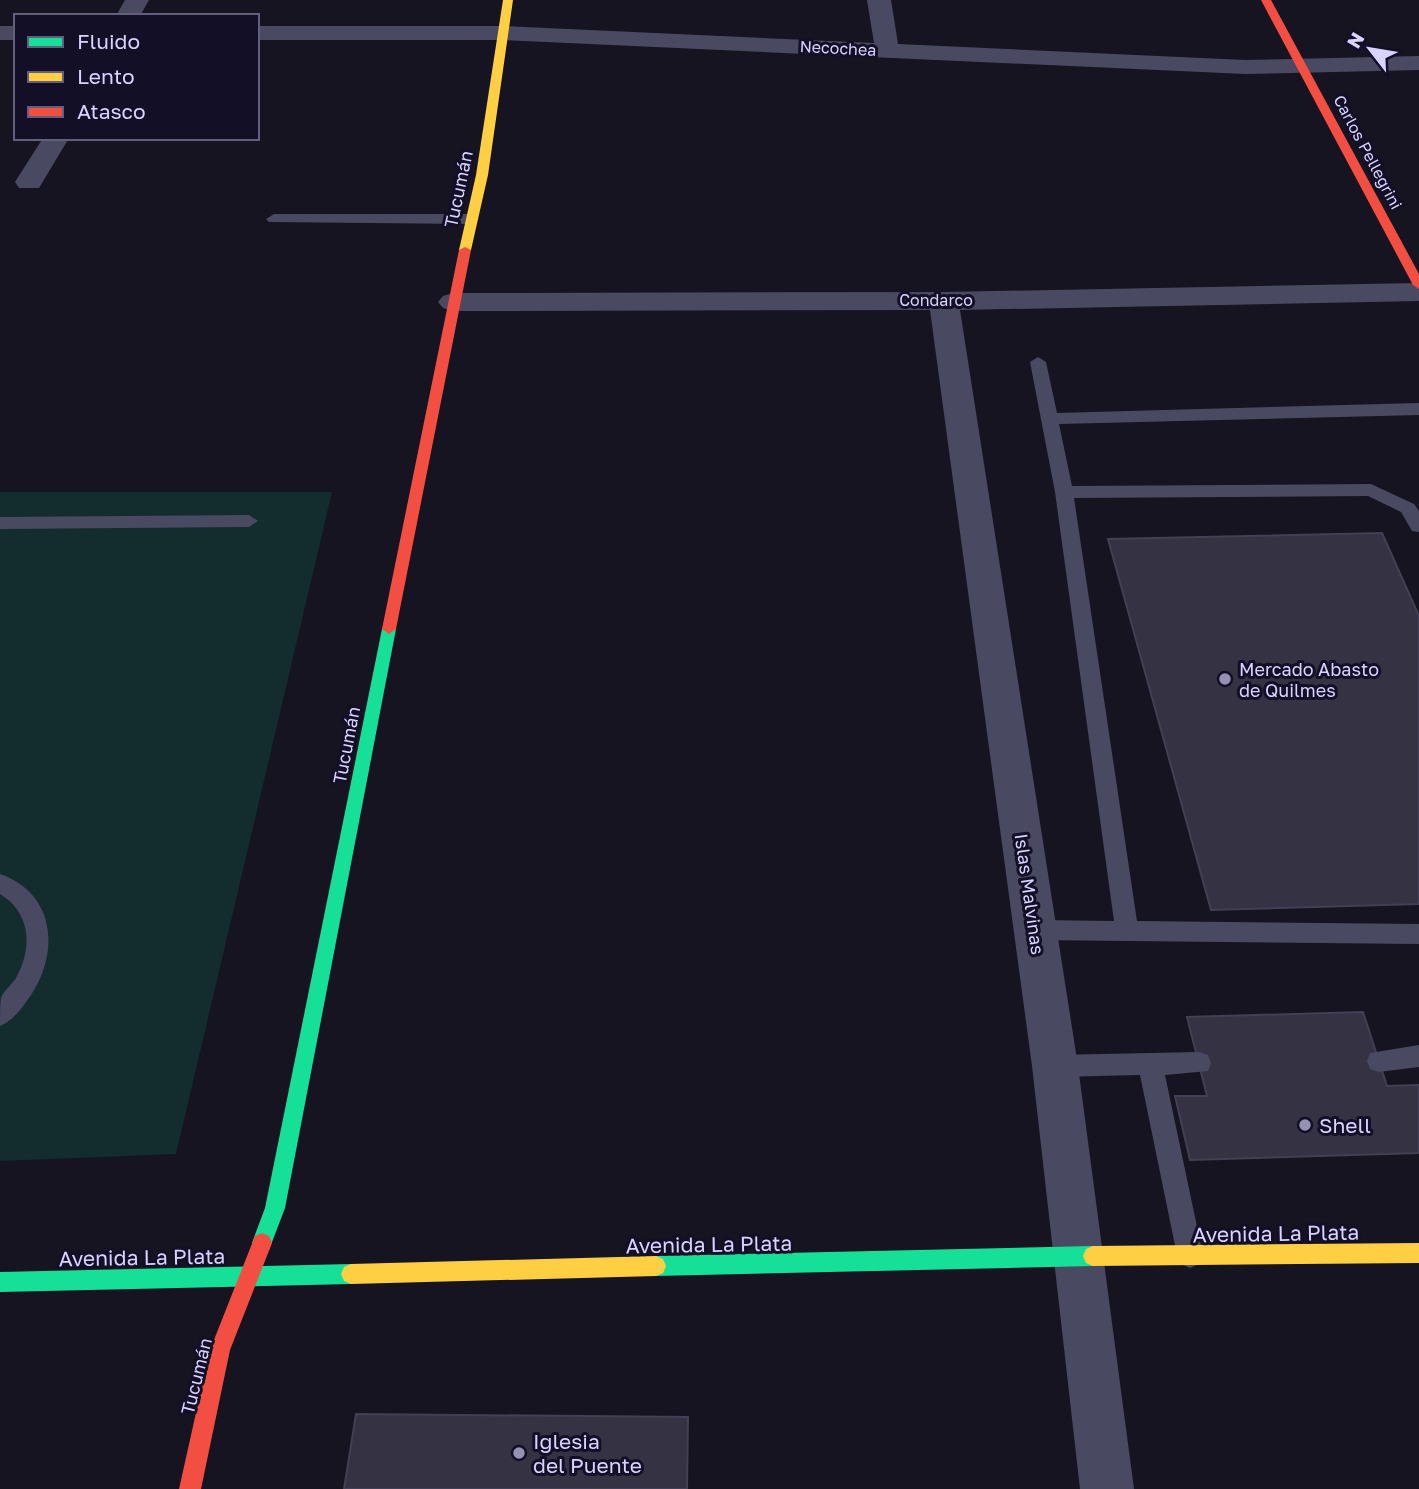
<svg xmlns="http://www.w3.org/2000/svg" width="1419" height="1489" font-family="'Golos Text',sans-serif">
  <rect width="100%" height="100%" fill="#161421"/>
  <path fill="#132c2d" d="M0 492H332L176 1154 0 1161Z"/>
  <path fill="#343243" stroke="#433f54" stroke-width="2" d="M1382 533 1419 616V904L1211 910 1108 539Z
    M1363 1012 1387 1086 1419 1085V1153L1190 1160 1175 1096H1207L1187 1017Z
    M356 1414 688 1417 687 1489H344Z"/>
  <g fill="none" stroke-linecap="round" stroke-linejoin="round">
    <path fill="#4a4962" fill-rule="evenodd" d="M274 214H471L479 219 471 224 269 222 266 219Z
      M1038 357 1046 362 1057 413 1419 403V415L1059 424 1072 486 1371 484 1414 504 1419 511V532L1412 531 1401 512 1368 496 1074 498 1137 921 1419 924V944L1035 940 1027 937 1023 930 1027 923 1035 920 1114 921 1055 492 1030 362Z
      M249 515 258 521 249 527 0 529V517Z
      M0 874C55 893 60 951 31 995 22 1008 14 1020 0 1026 0 1018 0 1005 1 998 4 990 13 984 17 976 33 946 30 912 0 894Z
      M1419 1045V1067L1379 1072 1370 1069 1367 1061 1370 1053Z
      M1199 1052 1208 1055 1211 1063 1208 1071 1165 1075 1203 1255 1199 1264 1190 1268 1181 1264 1177 1255 1140 1075 1055 1077 1046 1074 1043 1066 1046 1058 1055 1055Z"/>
    <path fill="#4a4962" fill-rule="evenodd" d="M125 0H149L140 16H116Z
      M867 0H891L898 44 1245 60 1419 56V70L1245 74 501 40H257V26H501L874 43Z
      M0 26H16V40H0Z
      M43 138H69L39 188H19L15 182Z
      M1419 283V301L960 310 1078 1066 1134 1489H1080L1032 1066 930 310 453 311 443 308 438 302 443 296 453 293 944 292Z"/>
    <path fill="#16e098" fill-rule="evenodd" d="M389 624 396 629 285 1208 269 1250 262 1253 255 1250 252 1243 265 1208 382 629Z
      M1093 1246 1100 1249 1103 1256 1100 1263 1093 1266 656 1276 649 1273 646 1266 649 1259 656 1256Z
      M351 1264 358 1267 361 1274 358 1281 351 1284 0 1292V1272Z"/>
    <path fill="#ffcf43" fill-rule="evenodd" d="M503 0H513L488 175 471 250 465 253 459 250 476 175Z
      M1419 1243V1263L1093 1266 1086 1263 1083 1256 1086 1249 1093 1246Z
      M656 1256 663 1259 666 1266 663 1273 656 1276 351 1284 344 1281 341 1274 344 1267 351 1264Z"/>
    <path fill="#f24e42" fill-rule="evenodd" d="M1261 0H1271L1419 274V289L1413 285Z
      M465 247 471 250 396 629 389 634 382 629 459 250Z
      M262 1233 269 1236 272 1243 230 1350 201 1489H179L210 1350 255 1236Z"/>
  </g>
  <g fill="#9591b1" stroke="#130f26" stroke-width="2.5">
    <circle cx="1225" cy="679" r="7"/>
    <circle cx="1305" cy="1125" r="7"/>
    <circle cx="519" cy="1453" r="7"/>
  </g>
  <g text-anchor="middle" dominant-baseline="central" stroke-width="6" stroke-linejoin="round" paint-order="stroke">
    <g font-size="16" fill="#d9d4ff" stroke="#130f26">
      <text transform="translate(838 48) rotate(3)">Necochea</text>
      <text transform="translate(1368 152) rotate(62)">Carlos Pellegrini</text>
      <text x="936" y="300">Condarco</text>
    </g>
    <g font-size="18" fill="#d9d4ff" stroke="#130f26">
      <text transform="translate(458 189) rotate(-78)">Tucumán</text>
      <text transform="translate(346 745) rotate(-79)">Tucumán</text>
      <text transform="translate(1030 894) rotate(82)">Islas Malvinas</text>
      <text transform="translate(196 1376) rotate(-76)">Tucumán</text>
    </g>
    <g font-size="18" fill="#d9d4ff" stroke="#130f26" text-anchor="start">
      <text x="1239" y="669">Mercado Abasto<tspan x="1239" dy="21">de Quilmes</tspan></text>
    </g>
    <g font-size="21" fill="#d9d4ff" stroke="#130f26" text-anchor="start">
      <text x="1319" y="1125">Shell</text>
      <text x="533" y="1441">Iglesia<tspan x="533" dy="24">del Puente</tspan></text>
    </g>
    <g font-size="21" fill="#d9d4ff" stroke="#130f26">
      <text transform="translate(1276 1233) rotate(-1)">Avenida La Plata</text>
      <text transform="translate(709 1244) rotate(-1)">Avenida La Plata</text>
      <text transform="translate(142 1257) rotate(-1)">Avenida La Plata</text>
    </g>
  </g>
  <rect x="14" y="14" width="245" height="126" fill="#130f26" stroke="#625e7d" stroke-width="2"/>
  <rect x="28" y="37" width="35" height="10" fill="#16e098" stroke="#625e7d" stroke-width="2"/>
  <text x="77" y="49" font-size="21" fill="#d9d4ff">Fluido</text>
  <rect x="28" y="72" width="35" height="10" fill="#ffcf43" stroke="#625e7d" stroke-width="2"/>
  <text x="77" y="84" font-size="21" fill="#d9d4ff">Lento</text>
  <rect x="28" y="107" width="35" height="10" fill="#f24e42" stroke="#625e7d" stroke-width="2"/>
  <text x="77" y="119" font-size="21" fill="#d9d4ff">Atasco</text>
  <g transform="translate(1370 49) rotate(301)" stroke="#130f26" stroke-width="5" paint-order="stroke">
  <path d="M0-5L12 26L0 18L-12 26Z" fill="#d9d4ff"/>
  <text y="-10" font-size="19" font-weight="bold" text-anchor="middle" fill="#d9d4ff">N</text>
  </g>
</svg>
